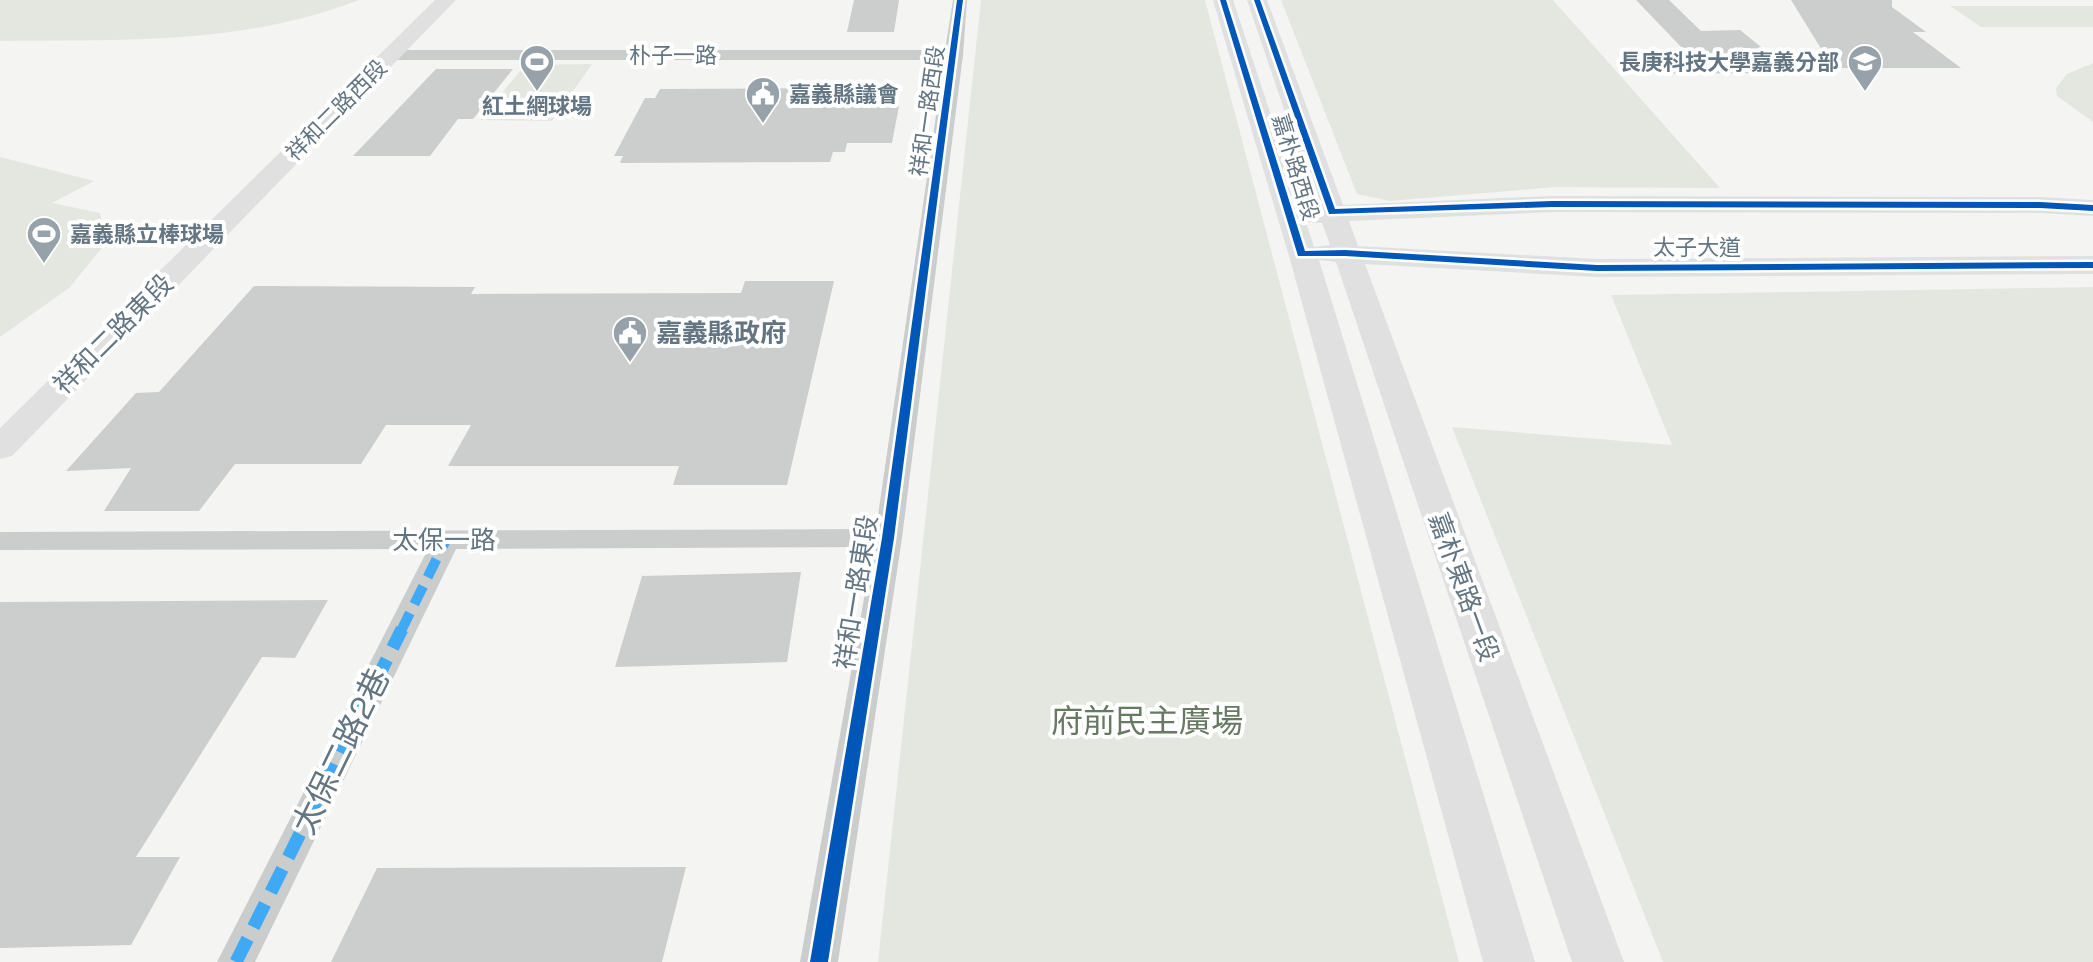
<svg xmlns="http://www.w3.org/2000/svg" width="2093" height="962" font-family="'Space Grotesk','Noto Sans TC',sans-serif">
  <rect width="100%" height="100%" fill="#f4f4f2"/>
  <path fill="#e4e7e0" d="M0 0H359C244 45 121 40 0 41Z
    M981 0H1205L1459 962H878Z
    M1281 0H1553L1720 188 1555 187 1390 201 1357 194Z
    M1950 6H2093V27H1981Z
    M2093 63V122L2057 96 2056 88 2067 74Z
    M592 64 552 121 480 120 525 65Z
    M0 157 94 181 52 203 100 213 106 243 69 288 0 337Z
    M2093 287V962H1663L1452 427 1672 445 1611 295Z"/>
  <path fill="#cccecd" d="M854 0H899L894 32H847Z
    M1636 0H1669L1701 31 1740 30 1787 68H1751L1756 73 1640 74 1620 51H1685Z
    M1791 0H1892V7L1926 32H1913L1961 68H1833Z
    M436 69H513L473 119H458L430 156H353Z
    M853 88 851 97H860L858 106H899L892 143H847L845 152H833L830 162 620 163 623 156H614L645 98H655L660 89Z
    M745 281H834L787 485H673L679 466H448L471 425H386L361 464H235L199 511H104L131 468 66 471 136 393 159 392 254 286 475 287 471 294 741 293Z
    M801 572 787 662 615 667 642 576Z
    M328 600 295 658 262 657 136 857H180L131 945 0 948V602Z
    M686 867 662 962H331L377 868Z"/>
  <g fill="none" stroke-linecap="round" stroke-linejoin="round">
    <path fill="#cbcdcd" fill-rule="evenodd" d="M953 0H967L963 55 902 538 838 962H800L873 547 456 549 255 962H217L428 549 0 550V532L876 529 944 60H391L383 55 391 50H945Z"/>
    <path fill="#e0e0e0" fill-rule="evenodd" d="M435 0H456L12 456 0 459V428Z
      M1213 0H1233L1302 209 1317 207 1247 0H1267L1343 205 1552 196 2040 197 2093 200V216L2040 213 1552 212 1349 221 1358 246 1597 259 2093 256V274L1597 277 1365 264 1624 962H1572L1336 262 1319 260 1535 962H1483L1291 263ZM1306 222 1322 223 1330 245 1314 247Z"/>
    <path stroke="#3fa9f5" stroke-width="10" stroke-dasharray="20 10" stroke-linecap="butt" d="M401 631 446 540"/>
    <path stroke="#3fa9f5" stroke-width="13" stroke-dasharray="26 13" stroke-linecap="butt" d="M236 962 402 629"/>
    <defs>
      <path id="cycleway" d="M957 0H963L894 538 828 962H810L882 538Z
        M1220 0H1226L1305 251 1345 250 1597 265 2093 262V268L1597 271 1345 256H1298Z
        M1254 0H1260L1335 209 1552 201 2040 202 2093 205V211L2040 208 1552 207 1329 214Z"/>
    </defs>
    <use href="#cycleway" stroke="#fff" stroke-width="5"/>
    <use href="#cycleway" fill="#0057b8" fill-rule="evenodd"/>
  </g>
  <defs>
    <symbol id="stadium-pin" viewBox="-11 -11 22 30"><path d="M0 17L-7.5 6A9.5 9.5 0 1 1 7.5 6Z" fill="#96a1a9" stroke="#fff"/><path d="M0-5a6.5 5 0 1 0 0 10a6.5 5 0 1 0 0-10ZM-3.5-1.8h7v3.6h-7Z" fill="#fff"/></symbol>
    <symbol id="university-pin" viewBox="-11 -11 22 30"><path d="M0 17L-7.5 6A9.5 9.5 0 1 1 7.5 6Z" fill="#96a1a9" stroke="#fff"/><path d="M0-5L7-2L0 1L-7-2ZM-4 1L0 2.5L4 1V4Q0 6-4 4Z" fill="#fff"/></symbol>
    <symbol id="civic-pin" viewBox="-11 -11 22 30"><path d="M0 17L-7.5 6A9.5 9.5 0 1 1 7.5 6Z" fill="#96a1a9" stroke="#fff"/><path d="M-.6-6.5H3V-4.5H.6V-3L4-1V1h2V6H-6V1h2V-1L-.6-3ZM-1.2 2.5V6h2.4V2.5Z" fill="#fff"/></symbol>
  </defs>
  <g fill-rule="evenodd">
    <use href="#stadium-pin" x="517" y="42" width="40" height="54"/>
    <use href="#university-pin" x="1845" y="42" width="40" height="54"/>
    <use href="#civic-pin" x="743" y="74" width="40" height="54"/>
    <use href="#stadium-pin" x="24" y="214" width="40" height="54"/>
    <use href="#civic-pin" x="610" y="313" width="40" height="54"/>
  </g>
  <g text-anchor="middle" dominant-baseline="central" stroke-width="8" stroke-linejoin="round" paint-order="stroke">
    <g font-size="22" fill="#637582" stroke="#fff">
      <text x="673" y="55">朴子一路</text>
      <text transform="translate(336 110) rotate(-45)">祥和二路西段</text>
      <text transform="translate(927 111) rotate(-82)">祥和一路西段</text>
      <text transform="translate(1296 167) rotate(73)">嘉朴路西段</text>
      <text x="1697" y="247">太子大道</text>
    </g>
    <g font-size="22" font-weight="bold" fill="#637582" stroke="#fff" text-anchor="start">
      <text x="1839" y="62" text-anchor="end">長庚科技大學嘉義分部</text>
      <text x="789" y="94">嘉義縣議會</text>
      <text x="537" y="106" text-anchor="middle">紅土網球場</text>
      <text x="70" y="234">嘉義縣立棒球場</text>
    </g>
    <g font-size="26" font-weight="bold" fill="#637582" stroke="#fff" text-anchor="start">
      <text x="656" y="333">嘉義縣政府</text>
    </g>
    <g font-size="26" fill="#637582" stroke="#fff">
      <text transform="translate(113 334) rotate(-45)">祥和二路東段</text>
      <text x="444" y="540">太保一路</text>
      <text transform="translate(1464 587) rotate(70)">嘉朴東路一段</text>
      <text transform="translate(856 592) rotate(-81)">祥和一路東段</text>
    </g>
    <g font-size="32" fill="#677962" stroke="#fff">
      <text x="1147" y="721">府前民主廣場</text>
    </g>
    <g font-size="32" fill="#637582" stroke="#fff">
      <text transform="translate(341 751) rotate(-64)">太保二路2巷</text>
    </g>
  </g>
</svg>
